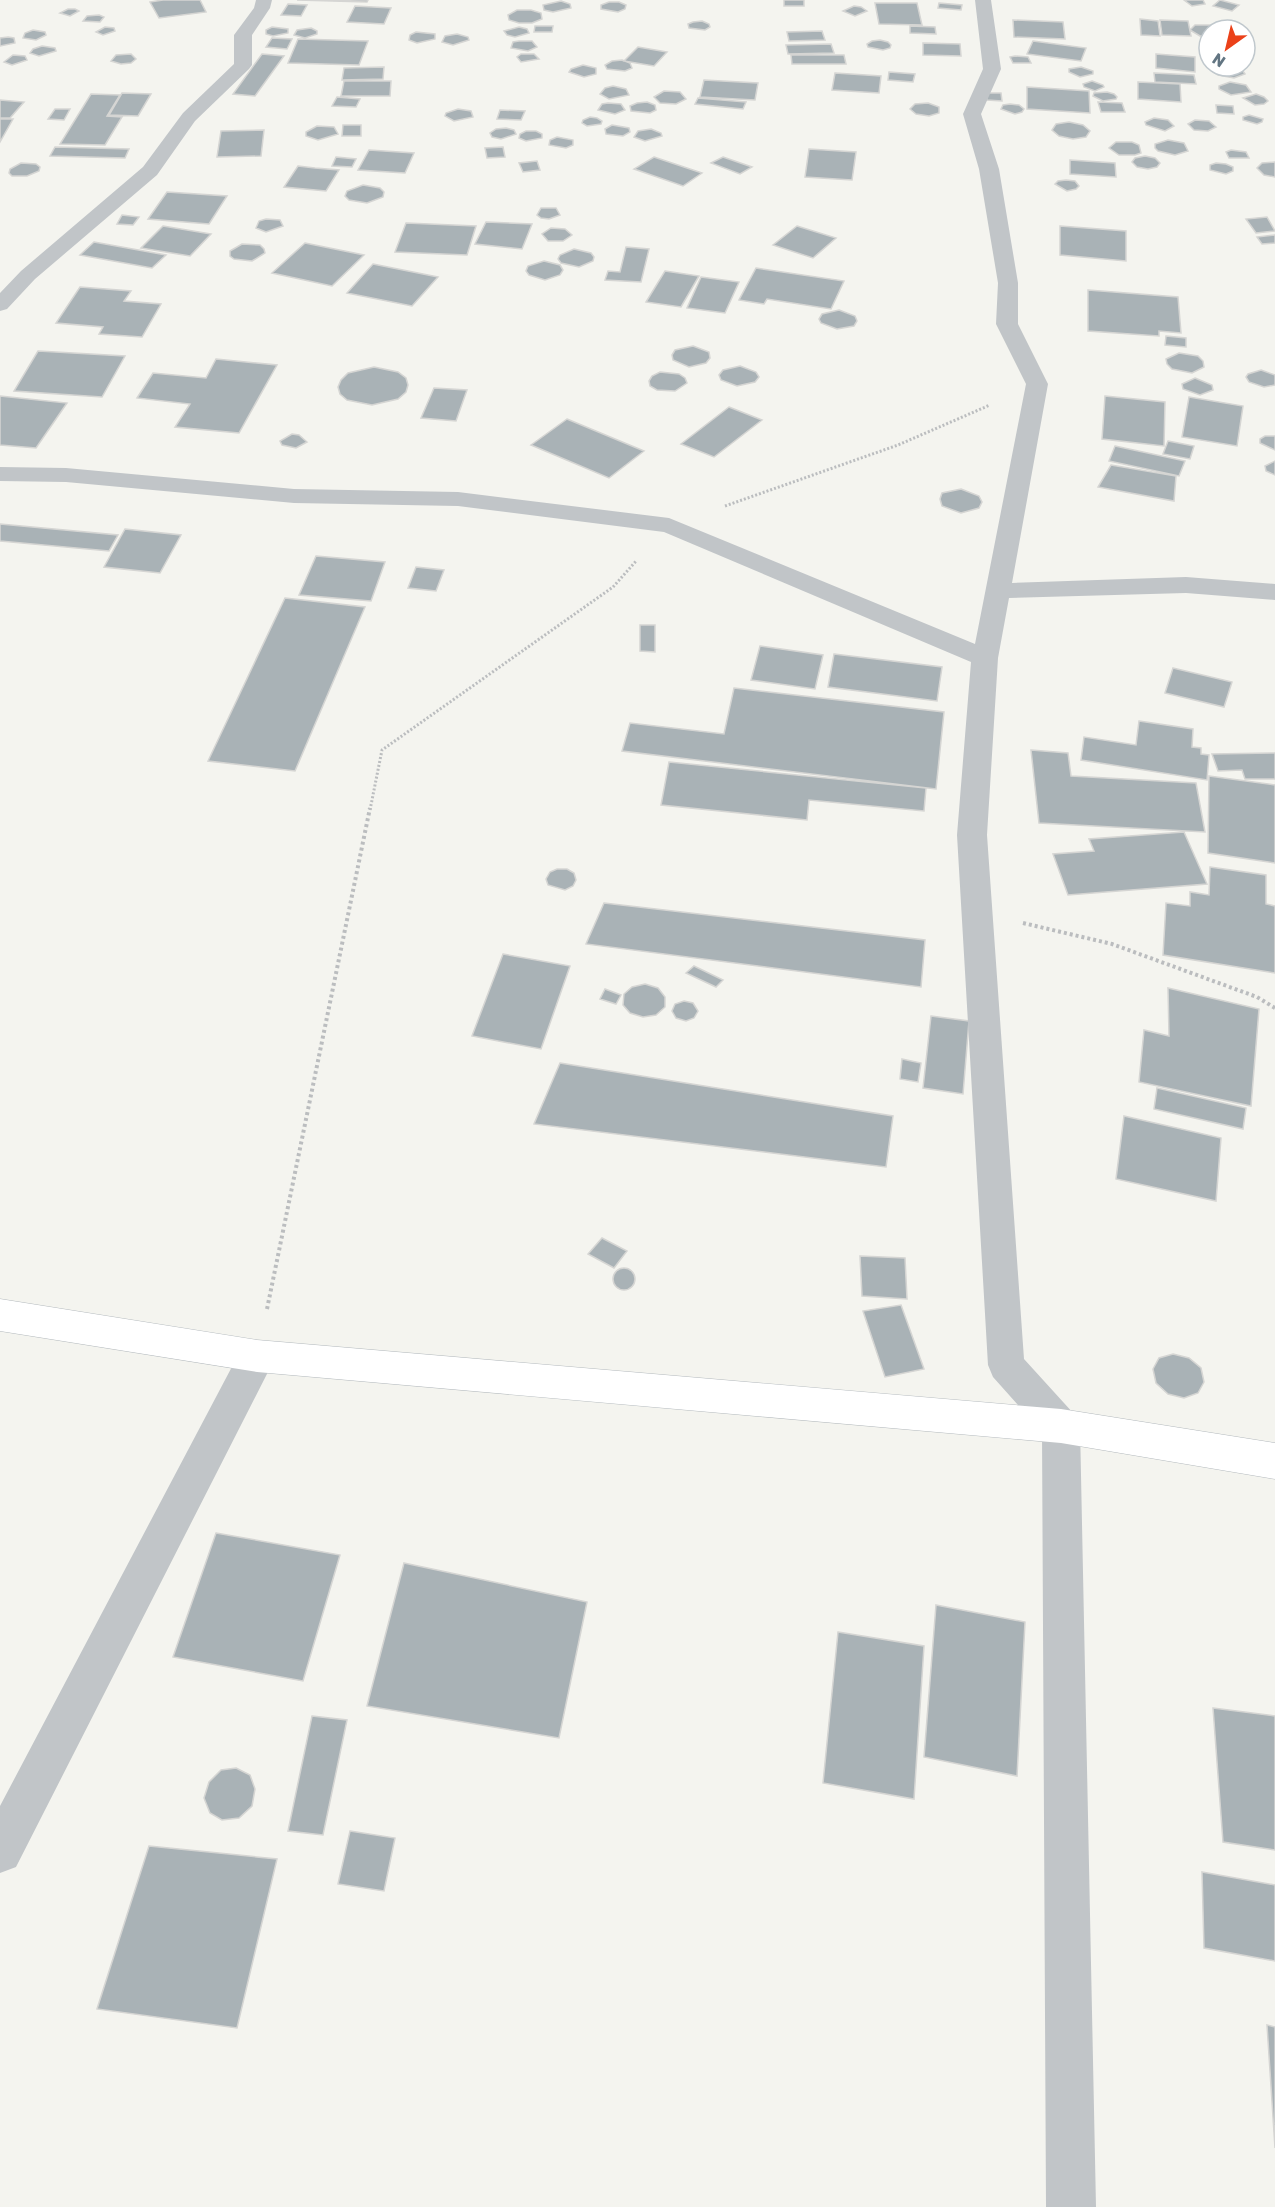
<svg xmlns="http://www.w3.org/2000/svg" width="1275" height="2207" font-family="Rubik,sans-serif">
  <rect width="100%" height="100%" fill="#f4f4ef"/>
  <path fill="#a9b2b6" stroke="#d5d5d3" stroke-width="1.5" d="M163 0H200L206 12 159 18 150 2Z
    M297 0H368L367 2Z
    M784 0H804V6H784Z
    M1184 0H1203L1205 4 1192 6Z
    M1220 0 1239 5 1232 11 1213 6Z
    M561 1 570 4 571 8 553 12 544 10 543 5Z
    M609 2H619L626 5 625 9 618 12 601 9V5Z
    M875 3H917L922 25 879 24Z
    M939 3 962 5 961 10 938 8Z
    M288 4 307 5 301 16 281 15Z
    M355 6 391 8 384 24 347 22Z
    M854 6 861 7 867 11 855 16 843 11Z
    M68 9H75L79 11 70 16 60 13Z
    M517 10H531L541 13 542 19 532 23H519L509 20 508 15Z
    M99 15 104 17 100 22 83 21 87 16Z
    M1140 19 1158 21 1160 36 1141 35Z
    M1013 20 1063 22 1065 39 1014 37Z
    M1160 20 1188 21 1191 36 1162 35Z
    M702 21 709 24 710 27 705 30 689 28 688 24 693 22Z
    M1195 25H1210L1220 30H1209V36H1200L1190 30Z
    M535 26H553L552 32H534Z
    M910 26 935 27 936 34 910 33Z
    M105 27 114 28 115 31 103 35 96 32Z
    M272 27 288 29V33L273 36 266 34V30Z
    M519 27 527 29 529 33 515 37 507 35 504 31Z
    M311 28 317 31V34L305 38 294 35 297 30Z
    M33 30 45 32 46 35 36 40 23 38 25 33Z
    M822 31 825 40 789 41 787 32Z
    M416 32 435 34V39L417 43 409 40 410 35Z
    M457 34 468 37 469 40 453 45 442 42 445 36Z
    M8 37 14 38 15 43 0 46V38Z
    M272 38 292 39 287 49 266 47Z
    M298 39 368 41 359 65 288 63Z
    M880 40 888 42 891 45 890 48 883 50 868 47 867 44 872 41Z
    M519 41H532L537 47 528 51 511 48 513 42Z
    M1033 41 1086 48 1081 61 1027 54Z
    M923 43 960 44 961 56 923 55Z
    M831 44 834 53 788 54 786 45Z
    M42 46 55 48 56 51 39 56 30 53 33 49Z
    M638 47 667 52 654 66 624 61Z
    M131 54 136 59 131 63 121 64 111 61 116 55Z
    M262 54 284 56 255 96 233 94Z
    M521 54H534L539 59 521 62 517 57Z
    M1156 54 1195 57V72L1156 68Z
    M13 55 25 56 27 60 12 65 4 62Z
    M791 55H844L846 64H792Z
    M1015 56 1028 57 1031 63H1013L1010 57Z
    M622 60 630 63 632 68 625 71 607 69 605 65 612 61Z
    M583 65 596 68V74L584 77 569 72 571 69Z
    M1217 66 1240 67 1245 74 1234 78 1218 75 1213 72V69Z
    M384 67 383 79 342 80 344 68Z
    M1081 67 1093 71V74L1080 77 1069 72V69Z
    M889 72 915 74 913 82 888 80Z
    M835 73 881 76 879 93 832 90Z
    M1154 73 1194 75 1196 84 1155 82Z
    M704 80 758 83 755 100 700 97Z
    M344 81H391L390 96H341Z
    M1092 81 1103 85 1104 87 1095 91 1084 87 1083 84Z
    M1138 82 1180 84 1181 102 1138 99Z
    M1230 82 1246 85 1251 92 1231 95 1219 89V86Z
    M613 86 626 89 629 95 609 99 600 94 605 88Z
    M1027 87 1089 91 1090 113 1027 109Z
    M664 91 680 92 686 99 676 104 660 103 654 97Z
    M1107 92 1114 94 1117 97 1116 99 1103 101 1093 96 1094 93Z
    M122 93 151 94 138 116 109 115Z
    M986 93H1001L1002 101 987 100Z
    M91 94 120 95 107 116 122 117 105 145 60 144Z
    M1256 94 1264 97 1268 101 1264 104 1255 105 1243 98Z
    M337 97 360 99 356 107 332 106Z
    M698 98 746 102 743 109 695 104Z
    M0 100 24 102 10 118H0Z
    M647 102 655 105 656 110 650 113 631 111 630 106 637 103Z
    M1098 102 1122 103 1125 112H1101Z
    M608 103 621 104 625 110 615 114 598 110 602 104Z
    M928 103 939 107V113L929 116 916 114 910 109 915 104Z
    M1010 104 1019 105 1024 109 1022 112 1015 114 1001 109 1003 105Z
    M1216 105 1233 106 1234 114 1217 113Z
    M55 109H70L64 120 48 119Z
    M458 109 471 111 473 117 454 121 445 116 446 113Z
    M500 110 525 111 521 120 497 119Z
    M1249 115 1263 119 1262 122 1257 124 1243 120V117Z
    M590 117 597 118 602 121 601 124 587 126 582 123 583 120Z
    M1154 118 1168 120 1174 126 1165 131 1146 125 1145 122Z
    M0 119H13L0 142Z
    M1195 120 1209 121 1216 127 1208 131 1194 130 1188 124Z
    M1069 122 1083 125 1090 131 1086 137 1073 139 1059 136 1052 130 1056 124Z
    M343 125H361V136H342Z
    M612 125 629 128 630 132 623 136 606 134 605 129Z
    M317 126 334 127 338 134 318 140 306 136V132Z
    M506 128 514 130 516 134 501 139 492 137 490 133 496 129Z
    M651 129 661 133 662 136 645 141 634 137 638 131Z
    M264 130 261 156 217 157 221 131Z
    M526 131H536L542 134V138L526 141 519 138 520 134Z
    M557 137 573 140V145L566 148 549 145 550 140Z
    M1168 140 1184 143 1188 151 1175 155 1158 151 1155 148V144Z
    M1116 142H1132L1139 145 1141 153 1135 155H1119L1109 148Z
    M55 147 129 149 125 158 50 156Z
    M503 147 505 157 487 158 485 148Z
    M809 149 856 152 852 180 805 177Z
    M369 150 414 153 405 173 358 170Z
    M1231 150 1246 152 1249 158H1229L1226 152Z
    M1145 156 1155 158 1160 163 1157 167 1148 169 1137 167 1132 162 1135 158Z
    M336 157 356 159 352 167 332 166Z
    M654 157 702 173 683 186 634 169Z
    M723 157 752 167 740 174 711 163Z
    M1070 160 1115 163 1116 177 1070 174Z
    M537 161 540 170 523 172 519 163Z
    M1275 162V177L1264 175 1257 168 1262 163Z
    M21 163 36 164 40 167 39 171 27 176H12L9 173 10 169Z
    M1216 163 1226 164 1233 167V171L1226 174 1210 170V165Z
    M298 166 315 168 339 170 326 191 284 187Z
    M1066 180 1075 181 1079 186 1076 189 1067 191 1055 184 1058 181Z
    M363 185 380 188 384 192 383 197 367 203 349 200 345 196 347 191Z
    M167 192 227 196 209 224 148 219Z
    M541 208H556L560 215 549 219 541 218 537 215Z
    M122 215 139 217 133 225 117 224Z
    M1267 217 1275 231 1256 233 1246 219Z
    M266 219 280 220 283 226 266 232 256 228 259 221Z
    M486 222 532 224 522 249 475 244Z
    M406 223 476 226 467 255 395 252Z
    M163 226 211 234 190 256 141 248Z
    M797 226 836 238 813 258 773 245Z
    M1060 226 1126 231V261L1060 255Z
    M551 228 565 229 572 235 563 241H548L542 234Z
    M1275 235V243L1262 244 1257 237Z
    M94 242 166 255 152 268 80 255Z
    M305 243 364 255 332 286 272 273Z
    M242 244 260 245 264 249 265 253 252 261 234 259 230 256V251Z
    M626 247 649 249 641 282 605 280 608 271 620 272Z
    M574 249 591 253 594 257 593 261 579 267 561 263 558 259 560 255Z
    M544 261 560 265 563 270 560 275 545 280 529 275 526 271 528 266Z
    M373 264 438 277 412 306 347 293Z
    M756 268 844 281 831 309 767 299 764 304 739 300Z
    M665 271 699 276 681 307 646 302Z
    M701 277 739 282 725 313 687 308Z
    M80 287 131 291 124 301 161 304 142 337 99 334 103 327 56 323Z
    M1088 290 1178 297 1181 333 1159 331V336L1088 331Z
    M839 310 855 316 857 321 854 326 837 329 821 323 819 319 822 314Z
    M1166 336 1186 338V347L1165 345Z
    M693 346 709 352 710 358 706 363 689 367 673 360 672 355 675 350Z
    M38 351 125 356 102 397 14 391Z
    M1179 353 1198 356 1203 361 1204 367 1192 373 1172 369 1167 364 1166 359Z
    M216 359 277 365 239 433 175 427 190 404 137 398 153 373 206 378Z
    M740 366 756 372 759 377 755 382 737 386 721 380 719 375 723 370Z
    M374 367 398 372 406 378 408 385 406 392 398 399 372 405 347 400 340 394 338 387 341 380 348 373Z
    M1261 370 1275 375V385L1264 387 1249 382 1246 377 1248 374Z
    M660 372 679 374 685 378 687 383 675 391 657 390 650 386 649 381 652 376Z
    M1195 378 1212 385 1213 390 1200 395 1183 389 1182 384Z
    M434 388 467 390 456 421 421 418Z
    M0 396 67 403 36 448 0 445Z
    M1105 396 1165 402 1164 446 1102 439Z
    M1189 397 1243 406 1237 446 1182 437Z
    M729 407 762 420 714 457 681 444Z
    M567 419 644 451 609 478 531 445Z
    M292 434 299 435 307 442 296 448 282 445 280 441Z
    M1265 436H1275V450L1260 443V439Z
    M1168 441 1194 446 1190 459 1163 454Z
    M1115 446 1185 461 1179 476 1109 461Z
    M1275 461V475L1266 471 1265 466Z
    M1111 465 1176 476 1174 501 1098 487Z
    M961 489 979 496 982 502 979 508 961 513 942 506 940 499 942 493Z
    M0 524 118 535 109 551 0 541Z
    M125 529 181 535 160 573 104 567Z
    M316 556 385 562 371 601 299 595Z
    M416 567 444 570 436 591 408 588Z
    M285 598 365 607 295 771 208 761Z
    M640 625H655V652L640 651Z
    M760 646 823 655 815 689 751 680Z
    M834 654 942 667 937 701 828 687Z
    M1173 668 1232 682 1224 707 1165 693Z
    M734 688 944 712 936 789 622 751 630 723 724 734Z
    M1139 721 1193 729 1192 747 1201 748V754L1209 755 1207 780 1081 760 1084 737 1136 745Z
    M1031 750 1068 753 1071 776 1196 783 1205 832 1039 823Z
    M1275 753V779H1245L1242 770 1218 771 1212 754Z
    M669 762 926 788 924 811 809 800 807 820 661 805Z
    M1209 776 1275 785V863L1208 853Z
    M1184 832 1207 884 1068 895 1053 854 1094 851 1089 839Z
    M1210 867 1266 875V904L1275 906V973L1163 955 1166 903 1190 906V892L1209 895Z
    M557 869H567L574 873 576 880 573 886 565 890 548 885 546 879 550 872Z
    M604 903 925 940 921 987 586 944Z
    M503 954 570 966 541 1049 472 1036Z
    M694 966 723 980 716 987 686 973Z
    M645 984 658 988 665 997V1007L656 1015 643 1017 630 1013 623 1005 624 994 632 987Z
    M1168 988 1259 1009 1251 1106 1139 1082 1144 1030 1169 1036Z
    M605 989 621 995 616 1004 600 999Z
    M684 1001 693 1003 698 1011 694 1018 686 1021 676 1018 672 1011 675 1004Z
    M931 1016 969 1021 963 1094 923 1088Z
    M902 1059 921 1063 918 1082 900 1079Z
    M560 1063 893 1116 886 1167 534 1124Z
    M1157 1088 1246 1108 1243 1129 1154 1109Z
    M1124 1116 1221 1138 1216 1201 1116 1179Z
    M602 1238 627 1251 614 1268 588 1254Z
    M860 1256 905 1258 907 1299 862 1296Z
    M613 1279a11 11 0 1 1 22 0a11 11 0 1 1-22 0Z
    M901 1305 924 1369 885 1377 863 1311Z
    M1173 1354 1189 1358 1201 1368 1204 1382 1198 1393 1184 1398 1168 1394 1156 1383 1153 1369 1159 1358Z
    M216 1533 340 1555 303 1681 173 1657Z
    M404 1563 587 1602 559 1738 367 1706Z
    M936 1605 1025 1622 1017 1776 924 1757Z
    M838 1632 924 1646 914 1799 823 1783Z
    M1213 1708 1275 1716V1850L1223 1842Z
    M312 1716 347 1720 323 1835 288 1831Z
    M236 1768 250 1775 255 1789 252 1806 239 1818 222 1820 210 1813 204 1798 209 1782 221 1770Z
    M350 1831 395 1838 384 1891 338 1884Z
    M149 1846 277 1859 237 2028 97 2009Z
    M1202 1872 1275 1885V1961L1204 1948Z
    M1267 2025 1275 2027V2148Z"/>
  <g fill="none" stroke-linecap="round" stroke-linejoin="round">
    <defs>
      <path id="secondary" d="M0 1299 257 1340 1061 1409 1275 1443V1479L1061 1443 257 1372 0 1331Z"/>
    </defs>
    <use href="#secondary" stroke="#b3b9bd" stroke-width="1"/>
    <path stroke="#bbbdbf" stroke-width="3" stroke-dasharray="2 2" stroke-linecap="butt" d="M725 506 898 445 990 405
      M370 810 382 750 613 587 637 560"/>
    <path stroke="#bbbdbf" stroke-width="4" stroke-dasharray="3 3" stroke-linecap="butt" d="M1023 923 1112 944 1257 997 1275 1008
      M267 1309 370 808"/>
    <path fill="#c1c5c8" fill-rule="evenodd" d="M256 0H272L270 8 252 35V65L249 69 195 121 157 175 35 279 7 309 0 311V293L21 271 143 167 183 113 234 64V35L254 8Z
      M975 0H991L1001 69 981 114 999 169 1018 283V324L1048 384 1012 583 1186 577 1275 584V600L1186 593 1009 598 998 658 987 835 1024 1359 1074 1414 1080 1426 1096 2207H1046L1042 1432 993 1377 988 1365 957 835 971 662 664 532 458 506 294 503 66 482 0 481V467L66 468 294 489 458 492 669 518 975 644 1026 384 996 324 998 283 979 169 963 114 983 69Z
      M257 1340 270 1344 275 1356 270 1368 16 1867 0 1873V1806L244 1344Z"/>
    <use href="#secondary" fill="#fff" fill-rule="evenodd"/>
  </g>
  <g transform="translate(1227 48) rotate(214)"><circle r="28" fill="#ffffff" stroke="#c0c8cd" stroke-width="1.5"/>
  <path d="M0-4.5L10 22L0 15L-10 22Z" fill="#eb4119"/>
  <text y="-9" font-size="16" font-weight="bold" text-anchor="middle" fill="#627582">N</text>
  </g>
</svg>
